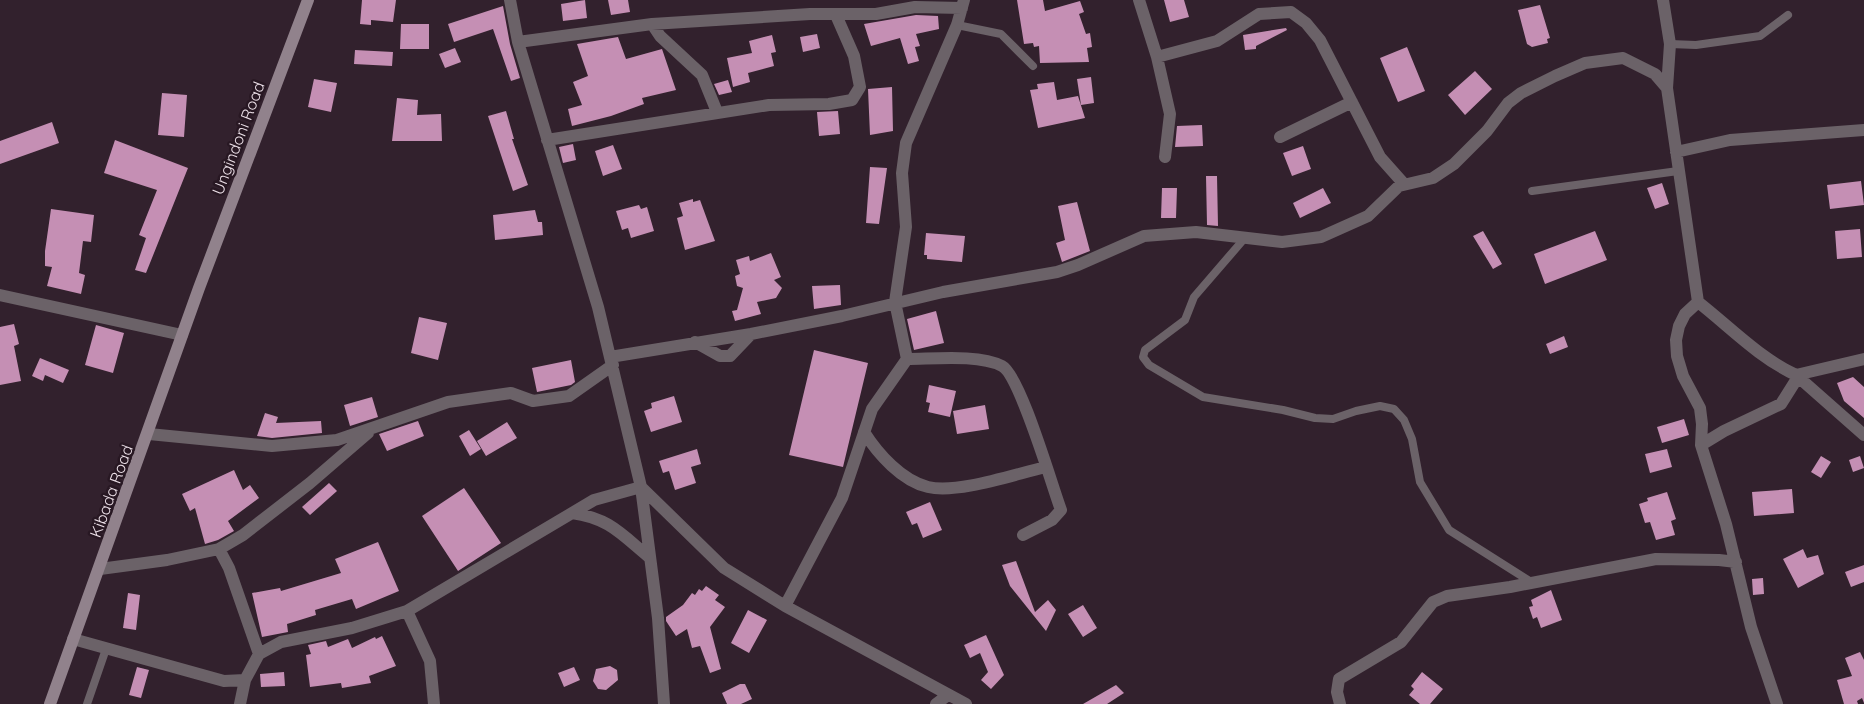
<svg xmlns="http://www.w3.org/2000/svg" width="1864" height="704" font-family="Quicksand,sans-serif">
  <rect width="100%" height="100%" fill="#32212d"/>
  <path fill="#c58fb4" d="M362 0H396L393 22 371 20V25L360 24Z
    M585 0 587 18 563 21 561 4Z
    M608 0H628L630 12 611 15Z
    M1017 0H1043L1045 11 1080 1 1084 12 1079 14 1086 34 1090 33 1092 47 1087 48 1089 62 1040 63 1039 46 1034 47 1033 43 1024 44Z
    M1164 0H1184L1189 17 1170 22Z
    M1540 5 1550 38 1547 39 1548 43 1532 47 1527 44 1518 10Z
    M503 6 510 44 520 78 511 81 493 29 454 42 448 24Z
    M916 15 938 16 939 29 916 34 920 46 915 47 919 61 908 64 900 38 871 46 864 24Z
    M401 24H429V49H400Z
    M1286 28 1287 30 1256 46V49L1245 50 1243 35Z
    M817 34 820 48 803 52 800 37Z
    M772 35 776 52 771 53 774 66 748 73 750 82 733 87 727 58 752 53 749 41Z
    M618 37 626 59 662 49 676 90 642 98 644 104 611 116 572 126 568 109 582 105 573 82 588 76 577 44Z
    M1407 47 1425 91 1398 102 1380 58Z
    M455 48 461 62 445 68 439 54Z
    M355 50 393 52 392 66 354 64Z
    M1475 71 1492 89 1465 115 1448 95Z
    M1091 77 1094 103 1081 105 1077 79Z
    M314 79 337 83 331 112 308 107Z
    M728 80 732 92 719 95 714 84Z
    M1054 82 1057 100 1078 96 1085 118 1038 128 1030 90 1038 89 1037 84Z
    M892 87 893 131 870 135 868 89Z
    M162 93 187 95 184 137 158 135Z
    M397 98 418 100 417 115 441 114 442 141H392Z
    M506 111 514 139H512L528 185 513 191 488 116Z
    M838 111 840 134 819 136 817 112Z
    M52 122 59 143 0 164V141Z
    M1202 125 1203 146 1175 147 1177 126Z
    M115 140 188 168 146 273 135 270 146 238 139 235 157 190 104 173Z
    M573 144 576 160 563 163 559 147Z
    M613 145 622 169 603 176 595 151Z
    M1303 146 1311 169 1292 176 1283 153Z
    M870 167 887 168 879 224 866 223Z
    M1206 176H1217L1218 226 1207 225Z
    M1861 181 1864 205 1830 209 1827 185Z
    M1662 183 1669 204 1655 209 1647 188Z
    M1162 188H1177L1176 218H1161Z
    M1323 188 1331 203 1300 218 1293 203Z
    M693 199V202L700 200 715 241 685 250 677 218 683 216 679 203Z
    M1077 202 1090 251 1062 262 1056 243 1065 240 1058 206Z
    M639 205 641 209 647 207 654 231 631 238 628 228 622 230 616 211Z
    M51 209 94 215 91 242 83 241 79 273 85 275 81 294 47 286 52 267 45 266V251Z
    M535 210 538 222H542L543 235 495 240 493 215Z
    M1860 229 1862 257 1837 259 1835 231Z
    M1483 231 1502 264 1493 269 1473 236Z
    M1595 231 1607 260 1545 284 1534 254Z
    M926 233 965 236 962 262 927 259V255H924Z
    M771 253 781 277 774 280 782 288 776 298 757 302 761 314 735 321 732 311 737 310 743 288 737 286 735 276 740 274 736 260 749 256 750 261Z
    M840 285 841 305 814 309 812 286Z
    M936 311 944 343 914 350 907 319Z
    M419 317 447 323 438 360 411 353Z
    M14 324 19 344 14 346 21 381 0 385V327Z
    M96 325 124 333 113 373 85 365Z
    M1564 336 1568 347 1550 354 1546 344Z
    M814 350 868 363 843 467 789 455Z
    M40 358 69 370 63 383 45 375 43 381 32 376Z
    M571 360 575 382 571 385 537 392 532 368Z
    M1853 377 1864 387V418L1844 401 1837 383Z
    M929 385 956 391 950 417 928 412 930 403 926 402Z
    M674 396 682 422 651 432 644 411 652 408 651 403Z
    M372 397 378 417 350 426 344 405Z
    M985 405 989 429 957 434 953 411Z
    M265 413 278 417 276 423 321 421 322 433 272 438 257 436Z
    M1684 419 1689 435 1662 443 1657 427Z
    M418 421 424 436 387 451 379 434Z
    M507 422 517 438 486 456 477 441Z
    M469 430 481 449 470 456 459 436Z
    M697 449 701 464 691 467 696 483 675 490 669 471 663 473 659 461Z
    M1667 449 1672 467 1650 473 1645 454Z
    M1821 456 1831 462 1821 478 1811 472Z
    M1860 456 1864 468 1853 472 1849 460Z
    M234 470 243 490 250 485 259 498 228 521 234 531 218 540 205 544 195 508 190 511 182 494Z
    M329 483 337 491 310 515 302 507Z
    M464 488 501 543 458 571 422 516Z
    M1792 489 1794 513 1754 516 1752 492Z
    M1667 492 1676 519 1671 521 1675 535 1656 540 1650 522 1645 523 1639 504 1648 501 1647 498Z
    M930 502 942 530 923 538 917 523 912 525 906 512Z
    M378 542 399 591 356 609 352 599 315 610 316 615 287 624 288 632 262 637 252 593 280 588 281 591 341 573 335 559Z
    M1803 549 1807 558 1818 555 1824 574 1798 588 1783 559Z
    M1016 561 1035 612 1048 600 1056 610 1046 631 1010 586 1002 565Z
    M1864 565V582L1851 587 1845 572Z
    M1763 578 1764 594 1753 595 1752 579Z
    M706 586 719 595 715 600 725 607 710 627 721 669 710 673 700 646 692 648 687 629 676 636 666 621V617L683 605 692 593 695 595 699 589 702 591Z
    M1551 590 1562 620 1541 628 1537 617 1533 619 1529 607 1533 606 1531 600Z
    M128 593 140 595 136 630 123 628Z
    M1083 605 1097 628 1083 637 1068 614Z
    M748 610 767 620 749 653 731 643Z
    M986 635 1004 675 991 689 981 680 988 672 980 653 970 658 964 645Z
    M382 636 396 666 369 676 371 683 342 688 341 683 310 687 306 655 311 654 308 645 326 641 328 647 348 639 352 648 375 637 376 639Z
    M1860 652 1864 660V703L1862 698 1857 701 1858 704H1844L1837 680 1852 676 1845 658Z
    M610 666 617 670 618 680 606 690 598 689 593 681 596 669Z
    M137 667 149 670 141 698 129 695Z
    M574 667 580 680 564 687 558 673Z
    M284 672 285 686 261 687 260 674Z
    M1422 672 1443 689 1430 704H1420L1409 695 1414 689 1411 686Z
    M740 684H745L752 699 741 704H727L722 693Z
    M1116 685 1124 693 1107 704H1083Z"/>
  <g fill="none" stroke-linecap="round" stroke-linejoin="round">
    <path stroke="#6b6268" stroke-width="8" d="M957 25 1001 34 1033 66
      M1670 44 1696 45 1760 36 1788 15
      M1532 191 1678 171
      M1244 239 1194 297 1185 320 1145 350 1143 357 1149 365 1203 397 1283 410 1315 418 1333 419 1356 411 1380 406 1394 409 1404 420 1412 439 1420 482 1449 530 1531 582
      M87 704 106 649"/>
    <path stroke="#6b6268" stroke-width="12" d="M964 0 957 25 906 143 902 173 906 227 895 302 907 359C933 359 979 354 1002 366 1020 375 1052 486 1061 510L1052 520 1023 535
      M1139 0 1157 57 1217 41 1259 14 1291 12 1306 23 1320 40 1380 157 1404 184
      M1663 0 1670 44 1667 88
      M652 24 660 36 702 75 717 112
      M518 42 652 24 810 14H876L915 7 962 8
      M1157 57 1170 114 1165 157
      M1280 137 1352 102
      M547 140 769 105 829 104 852 100 860 87 854 56 836 15
      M1676 152 1730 140 1864 130
      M0 295 182 335
      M1698 302 1685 314 1679 326 1676 340 1677 356 1683 376 1700 408 1702 424 1701 445 1726 524 1751 627 1777 704
      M695 342 720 356H730L751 334
      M610 357 751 334 842 316 943 292 1057 272 1078 265 1144 236 1196 232 1282 242 1321 237 1368 216 1399 186 1433 178 1454 164 1487 131 1508 103 1521 93 1555 76 1585 63 1623 58 1655 74 1667 88 1698 302C1730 327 1758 357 1796 375L1864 359
      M1796 375 1864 435
      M864 432C878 454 902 481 928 487 958 494 1015 474 1046 467
      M149 434 272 446 337 440 448 402 511 393 533 401 569 396 613 365
      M1701 445 1724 431 1781 404 1798 377
      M641 487 724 568 785 606 966 704
      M641 487 658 618 664 704
      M572 513C609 518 621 534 649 557
      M219 549 229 568 259 654
      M100 569 167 560 219 549 243 535 310 483 368 433
      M785 606 842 498 872 409 907 359
      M407 611 430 661 434 704
      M73 639 224 681 245 680 259 654 281 642 352 628 407 611 594 500 641 487 598 307 518 42 510 0
      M240 704 245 680
      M936 704 948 695
      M1340 704 1337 692 1339 679 1401 642 1433 602 1447 596 1510 587 1656 559 1719 560 1736 562"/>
    <path stroke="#91828c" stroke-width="12" d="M50 704 199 288 308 0"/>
  </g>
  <g text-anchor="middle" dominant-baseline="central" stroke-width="5" stroke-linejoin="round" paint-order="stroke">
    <g font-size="16" fill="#eee2ea" stroke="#281823">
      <text transform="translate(238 138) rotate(-69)">Ungindoni Road</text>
      <text transform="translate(111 491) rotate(-70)">Kibada Road</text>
    </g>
  </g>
</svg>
